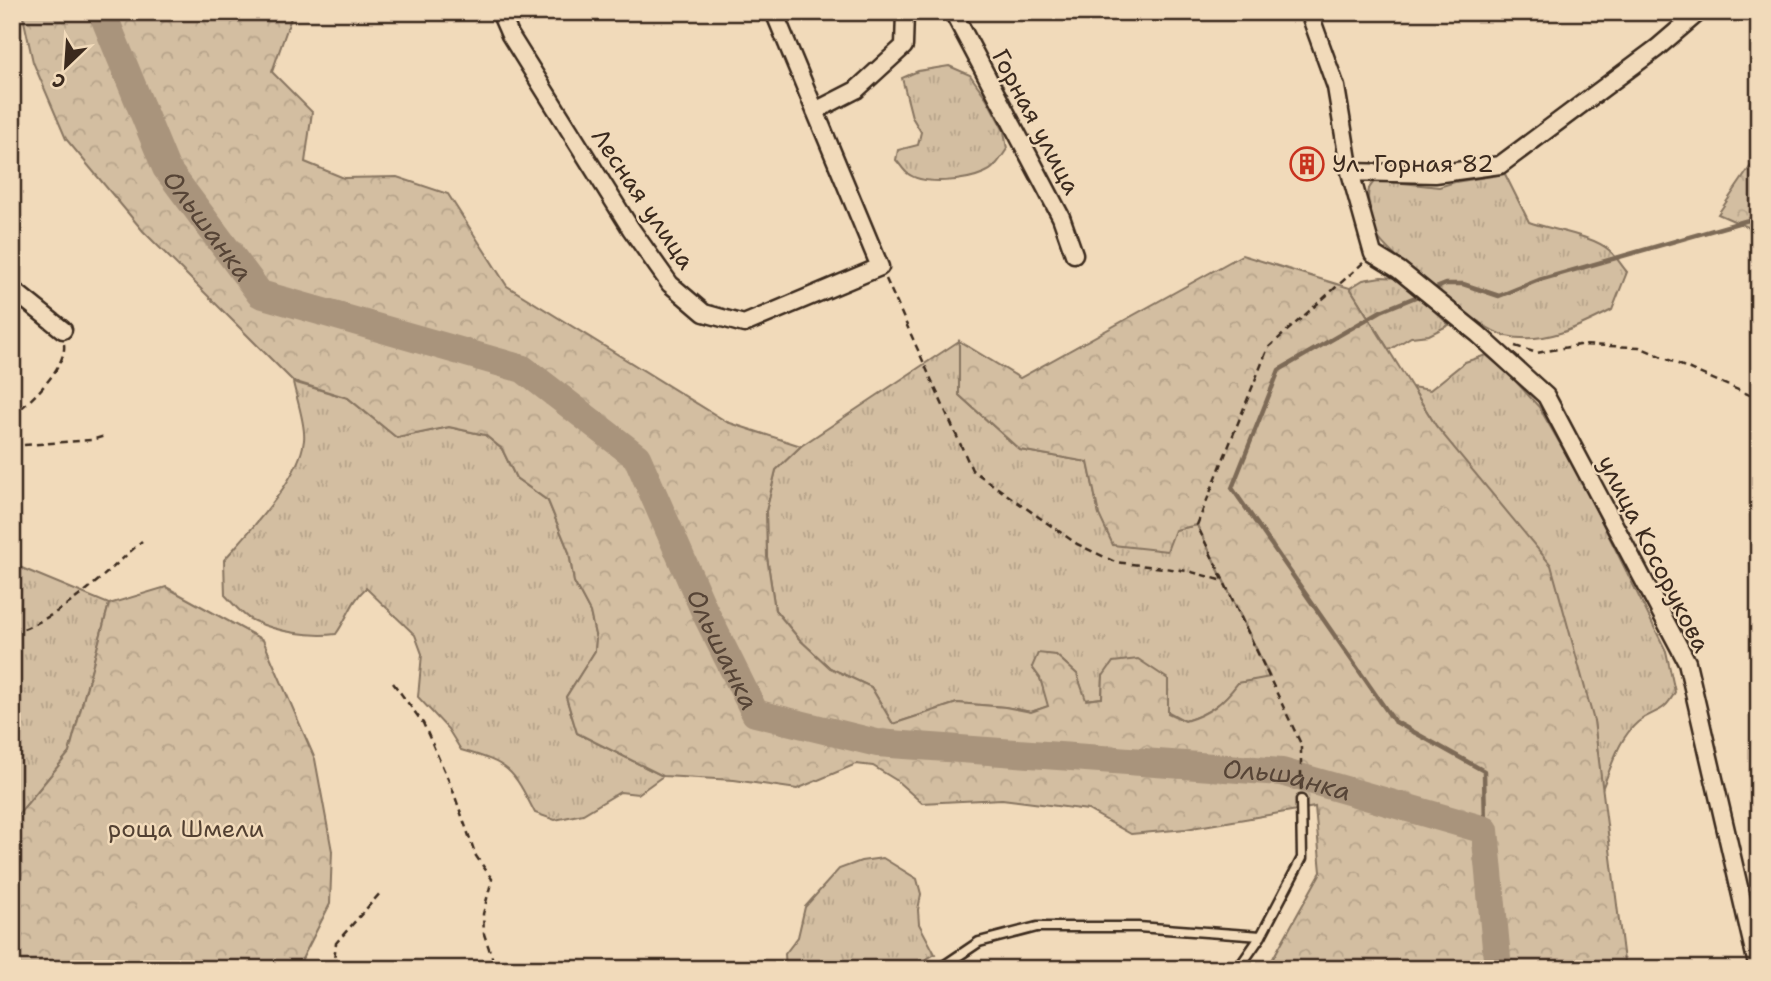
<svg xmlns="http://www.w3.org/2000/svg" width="1771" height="981" font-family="'Shantell Sans',sans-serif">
  <defs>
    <pattern id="grass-tufts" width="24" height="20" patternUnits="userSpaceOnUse" patternTransform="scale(1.75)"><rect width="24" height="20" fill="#d3bea1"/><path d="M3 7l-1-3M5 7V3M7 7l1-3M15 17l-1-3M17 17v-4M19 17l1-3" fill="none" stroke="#b6a38a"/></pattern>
    <pattern id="forest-crowns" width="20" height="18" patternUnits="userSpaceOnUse" patternTransform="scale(1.75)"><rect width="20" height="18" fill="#d3bea1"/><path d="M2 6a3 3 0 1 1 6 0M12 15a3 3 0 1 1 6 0" fill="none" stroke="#b6a38a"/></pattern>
  </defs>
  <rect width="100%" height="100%" fill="#f1daba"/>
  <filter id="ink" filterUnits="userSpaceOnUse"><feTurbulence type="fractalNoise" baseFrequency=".0143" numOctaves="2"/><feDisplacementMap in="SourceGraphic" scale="14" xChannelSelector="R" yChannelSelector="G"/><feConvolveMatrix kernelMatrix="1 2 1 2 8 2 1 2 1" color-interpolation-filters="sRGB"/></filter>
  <g filter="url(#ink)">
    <path fill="url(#grass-tufts)" stroke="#877460" stroke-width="2" d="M949 66 970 75 987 99 1004 131 1007 149C1000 159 995 169 984 173 966 181 923 186 907 173 903 170 900 164 896 160L898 150 918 145 921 132 912 117 902 78 918 71Z
      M1505 174 1529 222C1551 230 1592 235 1609 250 1616 256 1621 265 1627 272L1612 310C1579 327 1544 345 1506 336 1481 330 1391 258 1377 236 1371 226 1366 200 1369 189 1369 187 1374 182 1375 180L1439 187 1455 182Z
      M1381 277 1400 278 1449 325 1429 335 1411 337 1389 350 1350 288 1363 280Z
      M959 341V395L1020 450 1088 462 1099 515 1175 530 1197 525 1270 678 1238 683C1223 703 1209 714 1185 721L1103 676 1102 698 1085 700 1077 674 1056 655 1032 667 1040 678 1049 706 1031 712 1005 707 957 703 893 724 871 687 830 668 800 640 775 610 767 557 766 511 776 470 801 446Z
      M1486 355 1510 375 1539 407 1582 482 1666 651 1675 692C1663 715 1655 709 1638 722 1618 739 1612 766 1602 789L1594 721 1436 426 1412 387 1430 390 1465 362Z
      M293 382 348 398 397 438 449 427 485 435 502 449 516 478 548 501 569 552 574 582 590 612 596 639 595 651 566 697 577 733 663 776 638 794 620 792 583 814 555 820 535 813C512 768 510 764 461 750L448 729 418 697 422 654 415 635 366 588C352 600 347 619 336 634 310 637 278 632 254 621 243 617 233 603 225 595L224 560C250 530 300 479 304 440 306 425 296 397 293 382Z
      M12 564 109 604 69 753 12 822Z
      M883 858 917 879 921 894 918 910 919 924 935 954 909 969H786L785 954 798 937 805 907 839 869 861 861Z"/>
    <path fill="url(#forest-crowns)" stroke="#877460" stroke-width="2" d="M22 12H293L272 72 312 112 305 162 344 178 397 177 448 194 507 286 727 422 801 446 776 470 766 511 767 557 775 610 800 640 830 668 871 687 893 724 957 703 1005 707 1031 712 1048 706 1040 678 1032 667 1038 653 1056 655 1077 674 1086 700 1102 698 1103 676 1113 662 1138 659 1168 679V713L1185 721C1209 714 1223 703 1238 683L1270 677 1197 525 1175 530 1167 551 1113 545 1099 515 1088 462 1020 450 959 395V341L1020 378 1242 255 1350 288 1436 426 1551 565 1594 721 1625 969H1267L1321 872 1315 807 1186 829 1131 834 1088 810 1002 799 922 803 896 780 873 766 856 764 797 789 734 780 663 776 577 733 566 697 595 651 596 639 590 612 574 582 569 552 548 501 516 478 502 449 485 435 449 427 397 438 348 398 293 381 143 231 66 139 33 62Z
      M1759 154V232L1718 214Z
      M166 587 263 640 315 759 332 851 330 904 297 969H12V822L69 753 109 604Z"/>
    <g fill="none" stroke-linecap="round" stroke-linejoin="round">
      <path stroke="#7d6a56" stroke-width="4.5" d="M1431 290 1446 284H1463L1499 296 1539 280 1759 217
        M1423 294 1381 311 1279 370 1232 488 1394 721 1484 771 1485 830"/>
      <path stroke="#a9947c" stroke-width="28" id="s1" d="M102 12 166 168 260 294 523 369 637 457 704 610 755 713 877 743 1282 772 1485 830 1498 969"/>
      <defs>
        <path id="lane" d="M939 969 979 942 1037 927H1138L1261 936
          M1238 969 1261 936 1302 858 1301 800"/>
        <path id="street" d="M500 12 510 35 631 229 670 284 704 313 744 324 880 267 774 12
          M953 12 1061 217 1074 254
          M1309 12 1336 87 1350 172 1373 254 1399 270 1478 334 1546 396 1687 662 1758 969
          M815 111 856 90 904 46 905 12
          M1350 172 1435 174 1500 165 1657 48 1699 12
          M12 289 63 330"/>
      </defs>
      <use href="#lane" stroke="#3b2a1e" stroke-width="13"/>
      <use href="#street" stroke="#3b2a1e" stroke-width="21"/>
      <path stroke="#3b2a1e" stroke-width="2.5" stroke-dasharray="7 5" stroke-linecap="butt" d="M886 279 972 470 1077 544 1115 562 1188 571 1224 581
        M1515 346 1537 353 1579 345 1639 347 1759 399
        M12 415C30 403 67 367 64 344
        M12 446 91 440 105 436
        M12 633C63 617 104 575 142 541
        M393 683 423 723 452 788 476 856 492 879 483 914 484 934 496 969
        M1301 790V744L1197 525 1268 348 1363 263
        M333 969 336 943 382 891"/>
      <use href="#lane" stroke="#f1daba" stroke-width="8"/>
      <use href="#street" stroke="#f1daba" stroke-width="16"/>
    </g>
  </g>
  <defs>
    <symbol id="building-ring" viewBox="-11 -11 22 22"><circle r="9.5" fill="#f1daba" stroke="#c8321e" stroke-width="1.5"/><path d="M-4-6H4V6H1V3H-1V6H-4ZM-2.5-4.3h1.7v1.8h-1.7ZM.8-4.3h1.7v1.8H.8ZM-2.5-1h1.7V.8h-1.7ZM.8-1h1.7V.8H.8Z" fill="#c8321e"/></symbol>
  </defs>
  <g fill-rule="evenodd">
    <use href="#building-ring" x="1288" y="145" width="38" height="38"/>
  </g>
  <g text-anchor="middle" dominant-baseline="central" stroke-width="5" stroke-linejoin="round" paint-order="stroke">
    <g font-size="24" fill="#3b2a1e" stroke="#f1daba">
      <text transform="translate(1036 122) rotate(62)">Горная улица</text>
      <text transform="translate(643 199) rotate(56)">Лесная улица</text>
      <text transform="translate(1654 554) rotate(63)">улица Косорукова</text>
    </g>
    <g font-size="24" fill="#3b2a1e" stroke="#f1daba" text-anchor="start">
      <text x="1332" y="164">Ул. Горная 82</text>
    </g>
    <g font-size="24" fill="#524032" stroke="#f1daba">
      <text x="186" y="829">роща Шмели</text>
    </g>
    <g font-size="26" font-style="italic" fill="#564436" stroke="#f1daba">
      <text stroke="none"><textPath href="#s1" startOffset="240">Ольшанка</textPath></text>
      <text stroke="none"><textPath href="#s1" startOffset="954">Ольшанка</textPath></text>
      <text stroke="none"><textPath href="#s1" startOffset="1563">Ольшанка</textPath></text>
    </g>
  </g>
  <rect width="1771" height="981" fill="none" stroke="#f1daba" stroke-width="42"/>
  <rect x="21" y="21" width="1729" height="939" fill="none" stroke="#3b2a1e" stroke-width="2.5" filter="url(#ink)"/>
  <g transform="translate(66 66) rotate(205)" stroke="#f1daba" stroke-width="5" paint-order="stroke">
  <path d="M0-5L12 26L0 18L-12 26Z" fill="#3b2a1e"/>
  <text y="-10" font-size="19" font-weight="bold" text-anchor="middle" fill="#3b2a1e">С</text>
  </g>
</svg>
